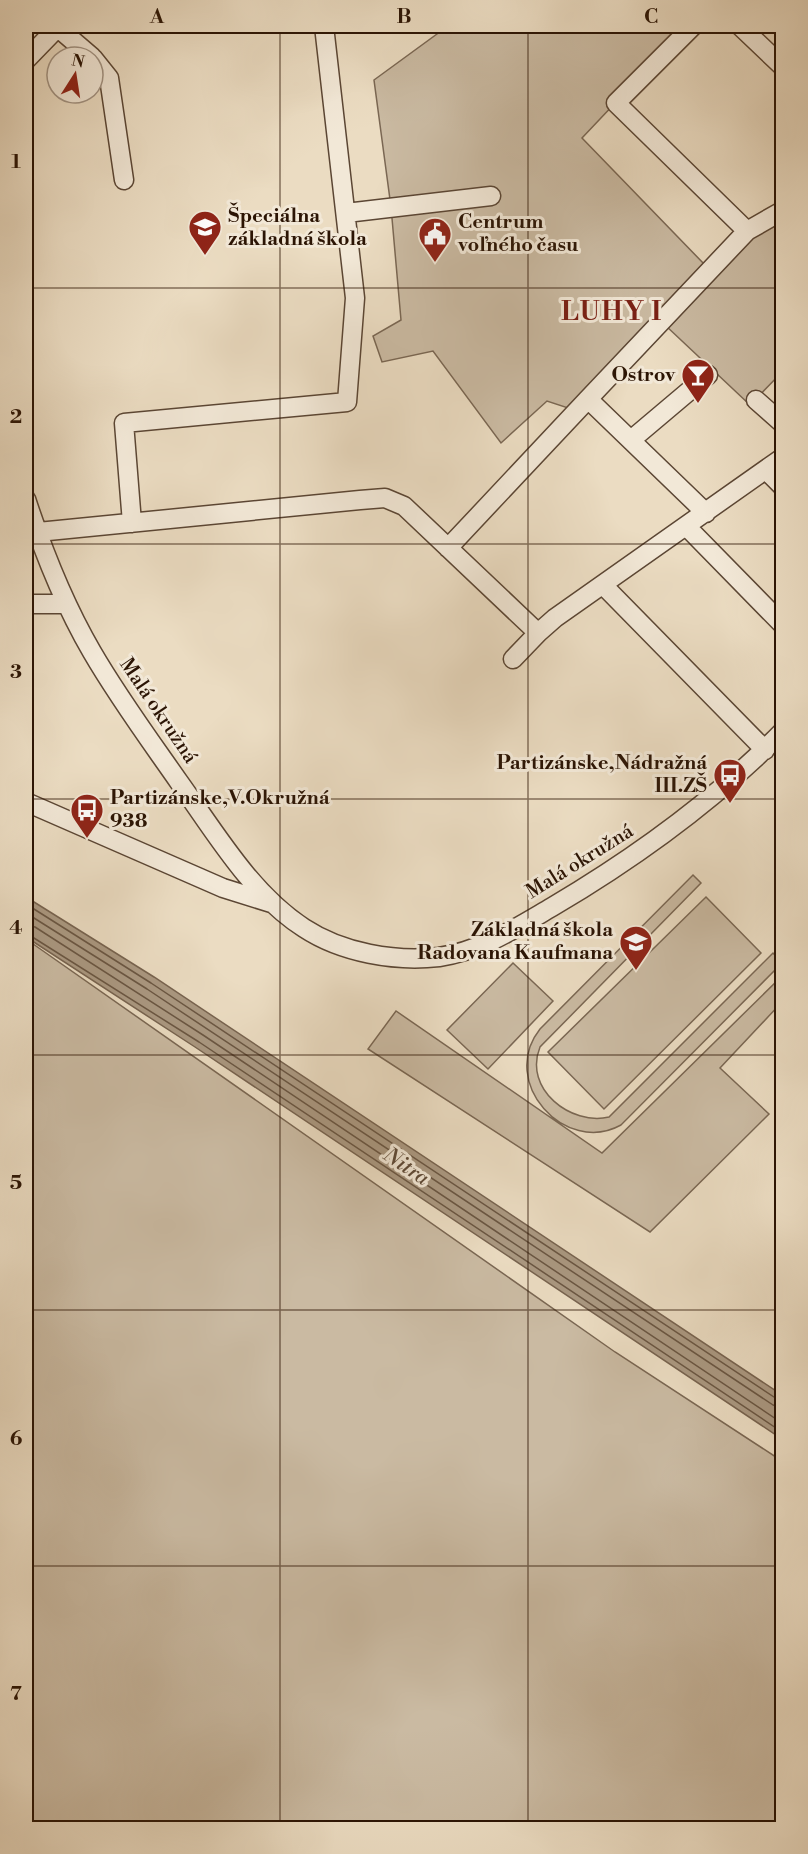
<svg xmlns="http://www.w3.org/2000/svg" width="808" height="1854" font-family="'Libre Bodoni',serif">
  <rect width="100%" height="100%" fill="#ebdcc2"/>
  <filter id="stains"><feTurbulence type="fractalNoise" baseFrequency=".00333" numOctaves="4"/><feColorMatrix values="0 0 0 0 .2 0 0 0 0 .09 0 0 0 0 .02 0 0 0 .5 -.17"/></filter>
  <radialGradient id="worn" r=".72"><stop offset=".6" stop-color="#630" stop-opacity="0"/><stop offset="1" stop-color="#630" stop-opacity=".3"/></radialGradient>
  <path fill="#cabaa2" stroke="#7a6753" stroke-width="1.5" d="M448 26H688L582 138 705 265 571 409 547 401 501 443 433 351 382 362 373 336 401 320 391 207 374 80Z
    M782 215V372L750 405 665 325 757 227Z
    M693 875 701 883 540 1047C523 1089 571 1126 609 1117L773 953 782 963 621 1125C565 1156 498 1082 540 1029Z
    M706 897 761 953 604 1109 548 1052Z
    M26 939 615 1352 782 1461V1828H26Z
    M513 963 553 1001 488 1069 447 1030Z
    M782 976V1002L720 1068 769 1114 650 1232 368 1049 396 1011 602 1153Z"/>
  <path fill="#aa9881" stroke="#77634f" stroke-width="1.5" d="M26 897 154 977 782 1395V1439L195 1047 26 937Z"/>
  <g fill="none" stroke-linecap="round" stroke-linejoin="round">
    <path stroke="#6a5642" stroke-width="1.5" d="M26 904 151 983 777 1399 782 1400
      M26 913 147 989 773 1405 782 1408
      M26 925 35 927 203 1035 782 1423
      M26 933 199 1042 782 1432"/>
    <defs>
      <path id="minor" d="M693 26 616 103 747 231
        M740 26 782 66
        M57 27 92 57
        M93 58 109 78 124 180
        M26 60 59 26
        M346 213 491 196
        M588 399 747 231 782 211
        M756 400 782 423
        M631 440 708 375
        M766 470 782 486
        M26 499C43 551 64 604 92 652 118 697 149 739 179 782 215 832 251 894 304 928 342 953 395 962 439 957 481 951 516 928 552 907 635 858 714 801 782 732
        M132 523 124 423 347 402 355 298 324 26
        M686 526 782 624
        M28 533 360 500 385 498 404 506 538 633 555 618 782 458
        M448 548 588 399 706 513
        M603 585 765 750
        M26 604H67
        M513 659 538 633
        M26 802 223 888 271 903"/>
    </defs>
    <use href="#minor" stroke="#5b4634" stroke-width="21"/>
    <use href="#minor" stroke="#f2e8d7" stroke-width="18"/>
  </g>
  <path fill="none" stroke="#2b1404" stroke-width="1.5" stroke-opacity="0.55" d="M280 26V1828M528 26V1828M26 288H782M26 544H782M26 799H782M26 1055H782M26 1310H782M26 1566H782"/>
  <defs>
    <symbol id="school-pin" viewBox="-11 -11 22 30"><path d="M0 17L-7.5 6A9.5 9.5 0 1 1 7.5 6Z" fill="#8f2418" stroke="#f2e8d7"/><path d="M0-5L7-2L0 1L-7-2ZM-4 1L0 2.5L4 1V4Q0 6-4 4Z" fill="#fff"/></symbol>
    <symbol id="civic-pin" viewBox="-11 -11 22 30"><path d="M0 17L-7.5 6A9.5 9.5 0 1 1 7.5 6Z" fill="#8f2418" stroke="#f2e8d7"/><path d="M-.6-6.5H3V-4.5H.6V-3L4-1V1h2V6H-6V1h2V-1L-.6-3ZM-1.2 2.5V6h2.4V2.5Z" fill="#fff"/></symbol>
    <symbol id="bar-pin" viewBox="-11 -11 22 30"><path d="M0 17L-7.5 6A9.5 9.5 0 1 1 7.5 6Z" fill="#8f2418" stroke="#f2e8d7"/><path d="M-6-5H6L.8 .8V4.5H3.5V6h-7V4.5H-.8V.8Z" fill="#fff"/></symbol>
    <symbol id="bus-pin" viewBox="-11 -11 22 30"><path d="M0 17L-7.5 6A9.5 9.5 0 1 1 7.5 6Z" fill="#8f2418" stroke="#f2e8d7"/><path d="M-5-6H5V4H4V6H2V4H-2V6H-4V4H-5ZM-3.5-4V0h7V-4ZM-3.5 1.2v1.5H-2V1.2ZM2 1.2v1.5H3.5V1.2Z" fill="#fff"/></symbol>
  </defs>
  <g fill-rule="evenodd">
    <use href="#school-pin" x="186" y="208" width="38" height="52"/>
    <use href="#civic-pin" x="416" y="215" width="38" height="52"/>
    <use href="#bar-pin" x="679" y="356" width="38" height="52"/>
    <use href="#bus-pin" x="711" y="756" width="38" height="52"/>
    <use href="#bus-pin" x="68" y="791" width="38" height="52"/>
    <use href="#school-pin" x="617" y="923" width="38" height="52"/>
  </g>
  <g text-anchor="middle" dominant-baseline="central" stroke-width="6" stroke-linejoin="round" paint-order="stroke">
    <g font-size="20" font-weight="bold" fill="#2b1404" stroke="#f2e8d7" text-anchor="start">
      <text x="228" y="216">Špeciálna<tspan x="228" dy="23">základná škola</tspan></text>
      <text x="458" y="222">Centrum<tspan x="458" dy="23">voľného času</tspan></text>
      <text x="675" y="375" text-anchor="end">Ostrov</text>
      <text x="707" y="763" text-anchor="end">Partizánske,Nádražná<tspan x="707" dy="23">III.ZŠ</tspan></text>
      <text x="110" y="798">Partizánske,V.Okružná<tspan x="110" dy="23">938</tspan></text>
      <text x="613" y="930" text-anchor="end">Základná škola<tspan x="613" dy="23">Radovana Kaufmana</tspan></text>
    </g>
    <g font-size="20" fill="#2b1404" stroke="#f2e8d7">
      <text transform="translate(158 711) rotate(56)">Malá okružná</text>
      <text transform="translate(580 862) rotate(-32)">Malá okružná</text>
    </g>
    <g font-size="21" font-style="italic" fill="#5e4936" stroke="#f2e8d7">
      <text transform="translate(406 1167) rotate(34)">Nitra</text>
    </g>
    <g font-size="26" font-weight="bold" letter-spacing="1.5" fill="#7a1f14" stroke="#f2e8d7">
      <text x="612" y="312">LUHY I</text>
    </g>
  </g>
  <rect width="808" height="1854" fill="none" stroke="#ebdcc2" stroke-width="66"/>
  <g transform="translate(75 75) rotate(12)"><circle r="28" fill="#f2e8d7" stroke="#a29383" stroke-width="1.5"/>
  <path d="M0-4.5L10 22L0 15L-10 22Z" fill="#8f2418"/>
  <text y="-9" font-size="16" font-weight="bold" text-anchor="middle" fill="#2b1404">N</text>
  </g>
  <rect x="33" y="33" width="742" height="1788" fill="none" stroke="#2b1404" stroke-width="2"/>
  <g font-size="20" text-anchor="middle" font-weight="bold" fill="#2b1404">
    <text x="157" y="23">A</text>
    <text x="404" y="23">B</text>
    <text x="651" y="23">C</text>
    <text x="16" y="168">1</text>
    <text x="16" y="423">2</text>
    <text x="16" y="678">3</text>
    <text x="16" y="934">4</text>
    <text x="16" y="1189">5</text>
    <text x="16" y="1445">6</text>
    <text x="16" y="1700">7</text>
  </g>
  <rect width="100%" height="100%" filter="url(#stains)"/>
  <rect width="100%" height="100%" fill="url(#worn)"/>
</svg>
